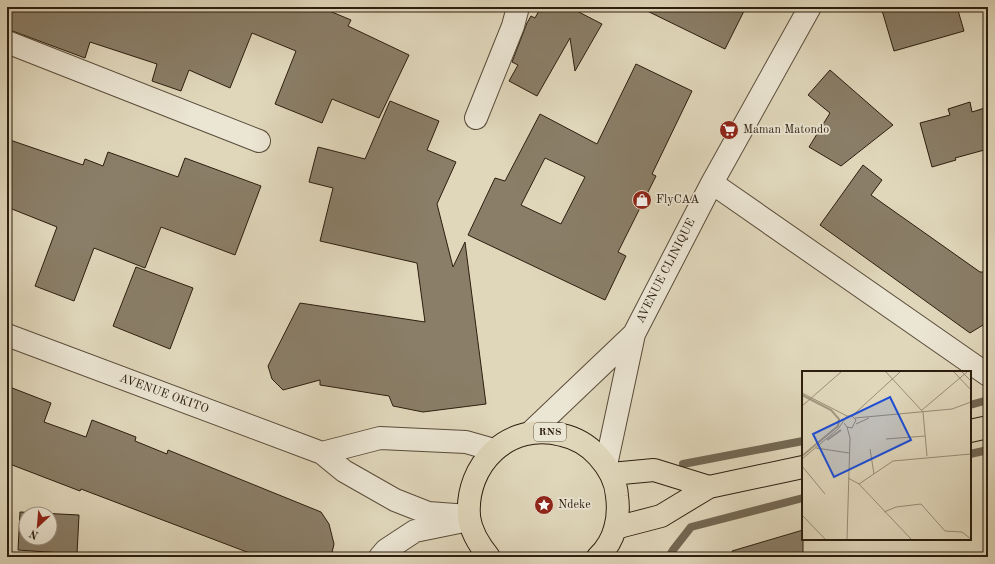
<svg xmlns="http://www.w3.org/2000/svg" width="995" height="564" font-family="'Old Standard TT',serif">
  <rect width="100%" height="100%" fill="#e0d7bb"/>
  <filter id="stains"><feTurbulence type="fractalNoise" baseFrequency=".005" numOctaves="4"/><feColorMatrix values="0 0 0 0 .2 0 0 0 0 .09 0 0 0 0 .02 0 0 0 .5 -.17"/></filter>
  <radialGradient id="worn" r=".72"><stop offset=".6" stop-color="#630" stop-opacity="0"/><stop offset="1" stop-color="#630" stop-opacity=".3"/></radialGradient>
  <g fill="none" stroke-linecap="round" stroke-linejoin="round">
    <path stroke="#736753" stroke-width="8" d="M970 405 988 400
      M970 454 988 450
      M683 464 803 441
      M669 557 673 550 691 527 803 498"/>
  </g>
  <path fill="#8a7e68" stroke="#2c1e0f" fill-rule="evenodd" d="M7 7H320L351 20 348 26 409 55 379 118 332 99 322 123 275 104 296 51 252 33 230 88 189 70 181 91 152 81 157 64 90 42 85 58 7 29Z
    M541 7H569L602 24 575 71 570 38 537 96 509 81 518 65 512 62 527 23 531 16 535 18Z
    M639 7H746L725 49Z
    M881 7H957L964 31 894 51Z
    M636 64 692 91 652 174 656 176 618 252 626 256 605 300 468 235 495 178 505 181 540 114 597 144ZM545 158 585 177 561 224 521 205Z
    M830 70 893 125 841 166 809 147 830 113 808 95Z
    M390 101 439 121 427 150 456 162 437 204 453 267 465 242 486 404 423 412 393 406 389 396 320 385V380L283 390 272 379 268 366 300 303 425 322 417 263 320 241 333 188 309 182 318 147 365 159Z
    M970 102 972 112 988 107V149L955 158 956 160 932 167 920 123 950 115 948 109Z
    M7 139 83 165 85 159 103 166 108 152 178 177 185 158 261 186 235 255 161 227 145 268 94 248 74 301 35 286 57 227 7 207Z
    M863 165 882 180 871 195 980 272H988V322L970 333 820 225Z
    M136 267 193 288 170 349 113 326Z
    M7 386 51 403 44 422 86 437 92 420 136 437 135 441 167 454 168 450 321 512 329 524 334 544 331 557H260L81 489 80 491 7 463Z
    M20 512 79 515 77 554 18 550ZM26 514H50V538H26Z
    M803 530V557H733L732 551Z"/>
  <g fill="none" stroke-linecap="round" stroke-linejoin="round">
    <defs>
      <path id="street" d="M7 42 259 141
        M476 118 513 26 518 7
        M712 183 988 375
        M7 335 322 453 344 471 395 500 428 513 469 516
        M530 433 634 334
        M322 453 380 438 466 442 494 450
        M606 465 634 334 712 183 810 7
        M380 557 386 550 415 531 459 522"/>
      <path id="primary" d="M970 431 988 427
        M611 474 654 470 709 487
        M615 528 661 516 709 487 803 467
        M489 557C480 546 471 532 469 517 465 464 509 421 562 435 576 438 588 445 598 456 608 467 616 480 617 496 620 518 615 541 598 557"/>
    </defs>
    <use href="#street" stroke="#594c3a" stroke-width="24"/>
    <use href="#primary" stroke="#2c1e0f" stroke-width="24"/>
    <use href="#street" stroke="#ebe5d3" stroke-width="22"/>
    <use href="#primary" stroke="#e0d7bb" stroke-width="22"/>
  </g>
  <defs>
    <symbol id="supermarket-disc" viewBox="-11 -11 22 22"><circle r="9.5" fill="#8f2418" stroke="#ebe5d3"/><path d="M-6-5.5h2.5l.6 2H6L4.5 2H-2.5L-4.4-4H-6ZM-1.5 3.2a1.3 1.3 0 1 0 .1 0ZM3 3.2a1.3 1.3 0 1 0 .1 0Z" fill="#fff"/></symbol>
    <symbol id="shop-disc" viewBox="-11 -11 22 22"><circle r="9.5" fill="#8f2418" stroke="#ebe5d3"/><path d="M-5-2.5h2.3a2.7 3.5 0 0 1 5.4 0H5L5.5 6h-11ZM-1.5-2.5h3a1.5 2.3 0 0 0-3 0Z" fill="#fff"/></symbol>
    <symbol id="sight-disc" viewBox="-11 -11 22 22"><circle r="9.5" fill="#8f2418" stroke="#ebe5d3"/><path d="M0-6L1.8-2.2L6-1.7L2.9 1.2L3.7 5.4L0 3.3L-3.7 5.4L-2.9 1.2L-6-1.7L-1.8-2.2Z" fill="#fff"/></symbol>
  </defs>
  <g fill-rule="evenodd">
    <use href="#supermarket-disc" x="718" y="119" width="22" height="22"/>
    <use href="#shop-disc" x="631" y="189" width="22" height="22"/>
    <use href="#sight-disc" x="533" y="494" width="22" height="22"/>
  </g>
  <g text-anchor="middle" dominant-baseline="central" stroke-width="3.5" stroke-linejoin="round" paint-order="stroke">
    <rect fill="#ebe5d3" stroke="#655a4a" stroke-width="1" x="534" y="423" width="32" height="18" rx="3"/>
    <g font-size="11" font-weight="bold" fill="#2c1e0f">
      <text x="550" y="432">RN8</text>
    </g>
    <g font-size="12" fill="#2c1e0f" stroke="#ebe5d3" text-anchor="start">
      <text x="743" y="130">Maman Matondo</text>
      <text x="656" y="200">FlyCAA</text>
      <text x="558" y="505">Ndeke</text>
    </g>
    <g font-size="12" fill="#2c1e0f" stroke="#ebe5d3">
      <text transform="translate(666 271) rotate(-63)">AVENUE CLINIQUE</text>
      <text transform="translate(164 394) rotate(20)">AVENUE OKITO</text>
    </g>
  </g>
  <g transform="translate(802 371)">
    <rect width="169" height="169" fill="#e0d7bb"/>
    <path fill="none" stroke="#a39881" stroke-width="2" d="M0 24 29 39 37 48 36 55 0 85M25 69 39 59"/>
    <path fill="none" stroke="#988d76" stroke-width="1" d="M84 1 121 41 125 85M152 1 169 19M160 1 169 10M0 22 45 45M0 35 39 1M120 39 165 1M50 45 98 1M53 47 150 38 169 31M54 53 67 47M84 68 123 65M14 77 47 82M68 78 72 103M0 88 36 58 45 45H50L54 49 50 57 45 56 42 52M0 95 23 123M46 107 57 113 109 168M57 113 91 90 169 83M82 141 94 136 119 133 143 160 160 161 169 168M0 144 23 168M45 168 48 67 45 56"/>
    <path fill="#1d4ed8" fill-opacity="0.15" stroke="#1d4ed8" stroke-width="2" d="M88 26 109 69 32 106 11 63Z"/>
    <rect width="169" height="169" fill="none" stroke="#2c1e0f" stroke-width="2"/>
  </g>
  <rect width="995" height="564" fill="none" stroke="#e0d7bb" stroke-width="24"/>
  <rect x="8" y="8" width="979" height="548" fill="none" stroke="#2c1e0f" stroke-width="2"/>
  <rect x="12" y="12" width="971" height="540" fill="none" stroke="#2c1e0f"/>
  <g transform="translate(38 526) rotate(206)"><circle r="19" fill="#ebe5d3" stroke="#9f9585"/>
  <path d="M0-3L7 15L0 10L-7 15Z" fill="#8f2418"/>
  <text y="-6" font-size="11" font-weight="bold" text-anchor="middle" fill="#2c1e0f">N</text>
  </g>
  <rect width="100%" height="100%" filter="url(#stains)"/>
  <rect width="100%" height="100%" fill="url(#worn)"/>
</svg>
